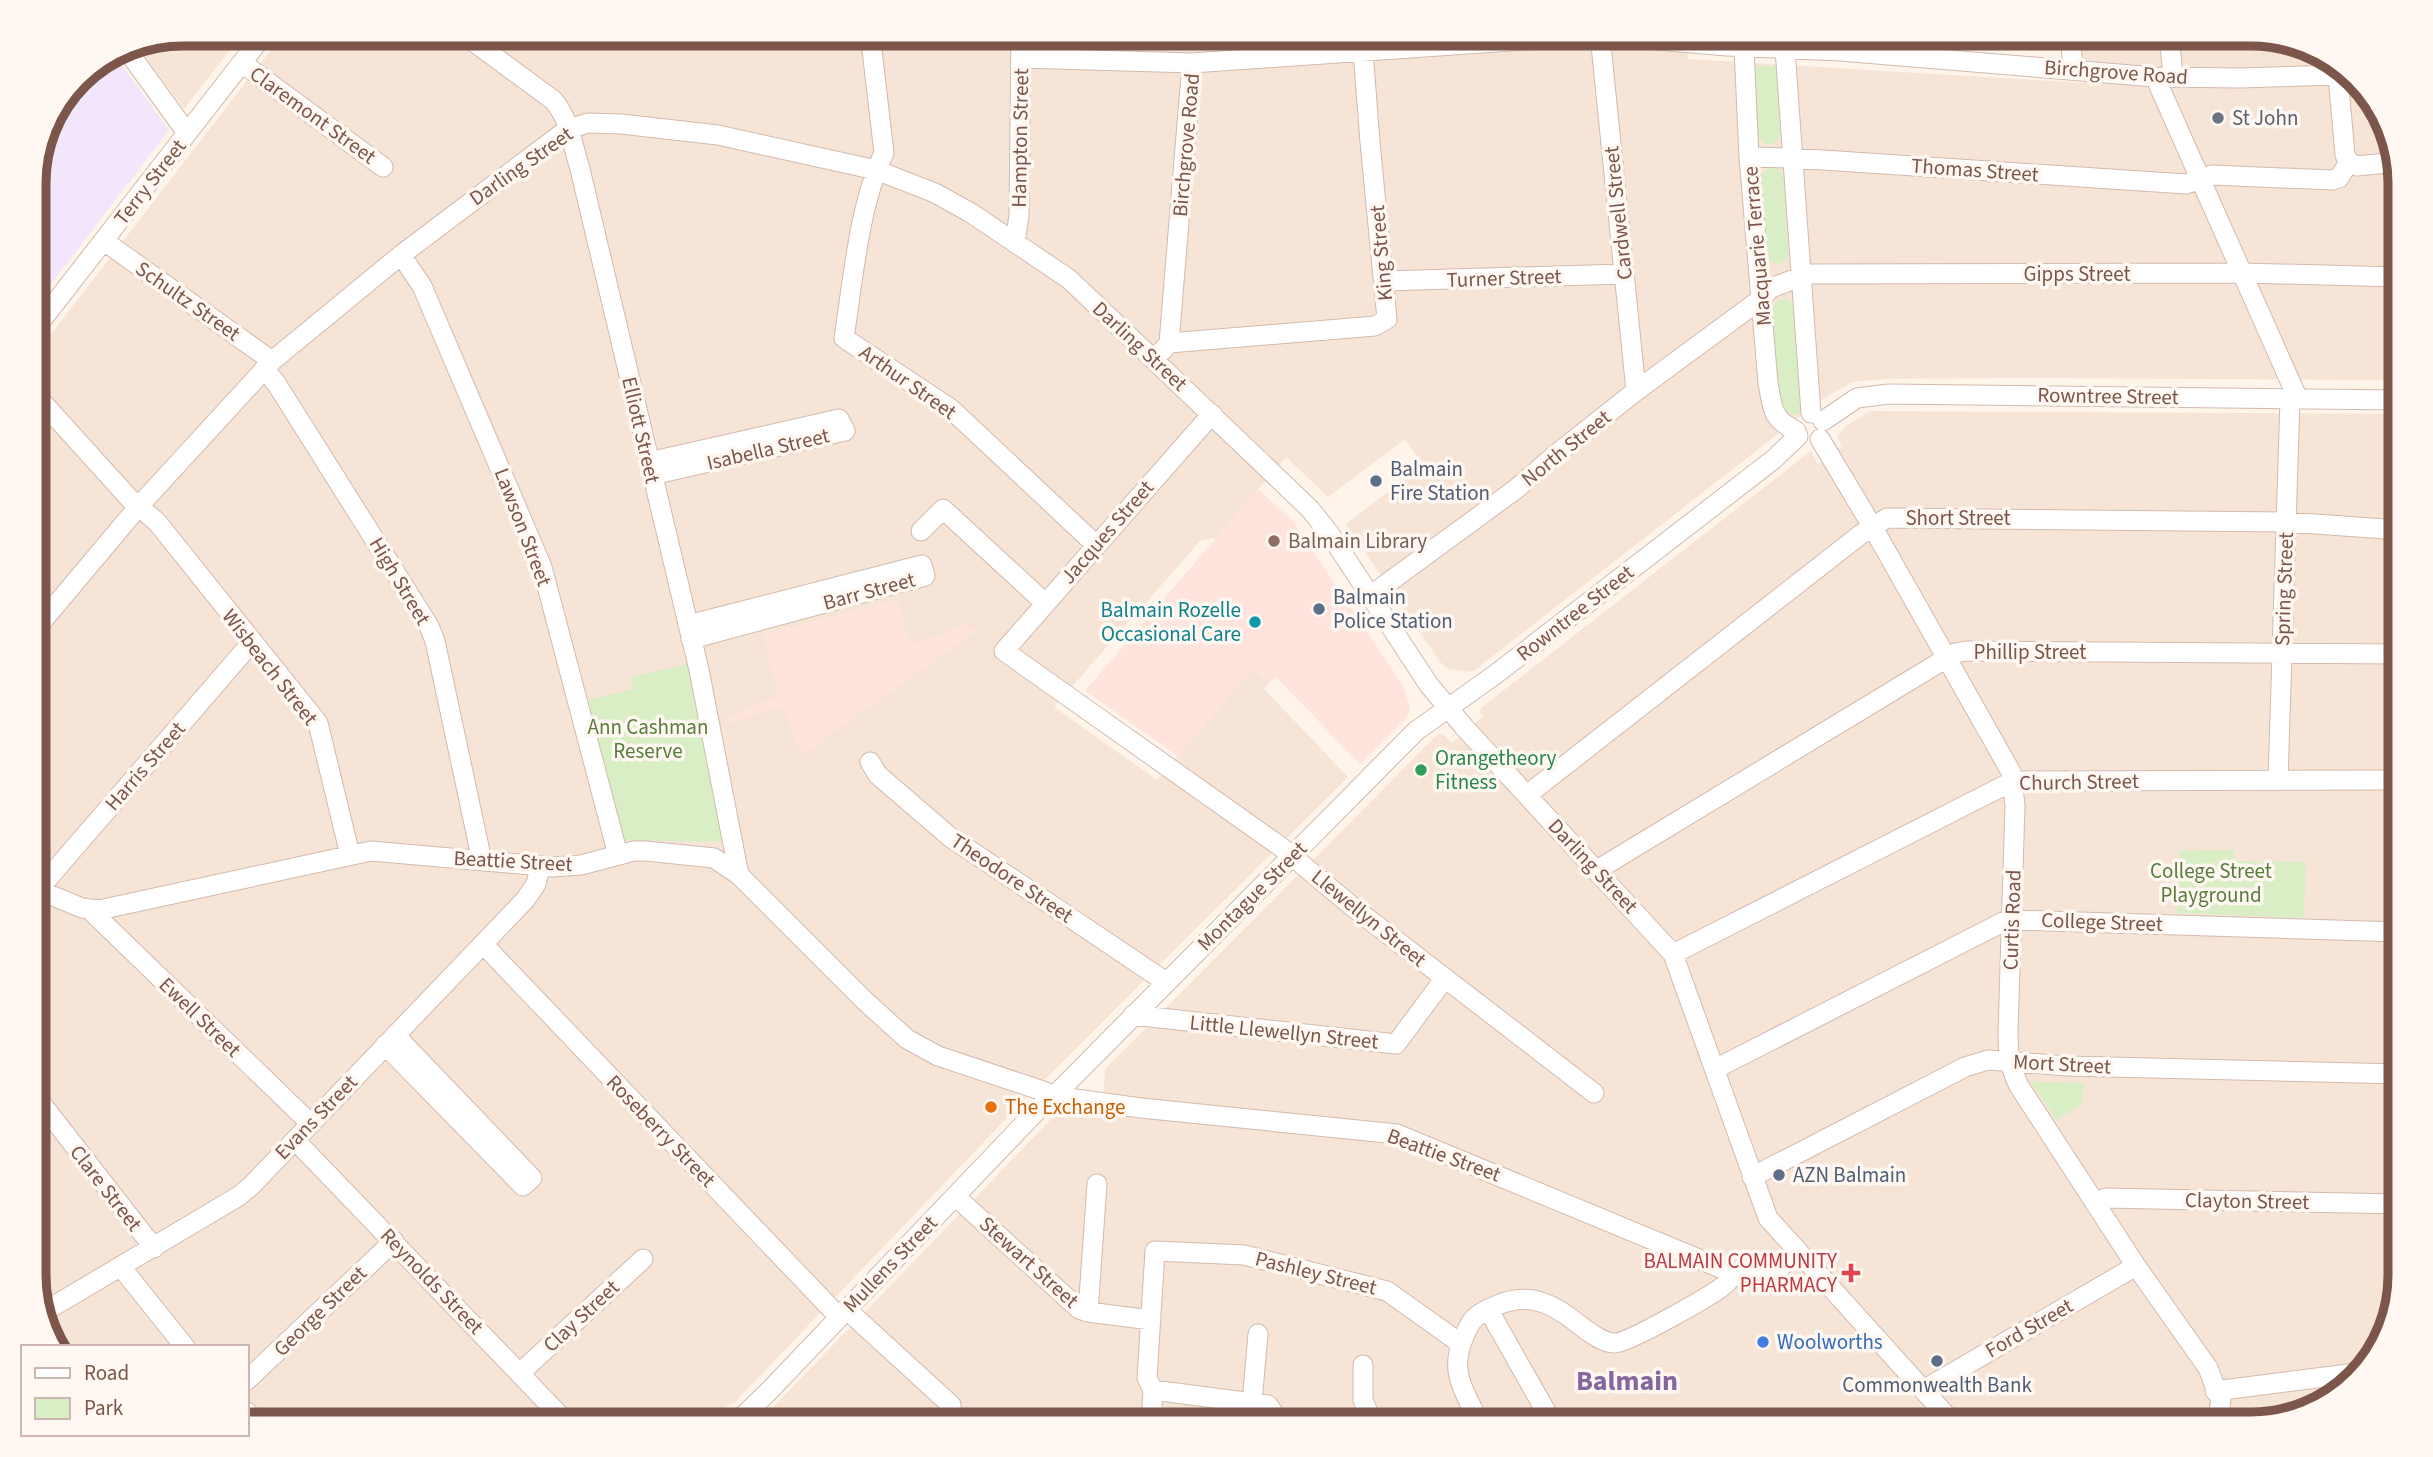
<svg xmlns="http://www.w3.org/2000/svg" width="2433" height="1457" font-family="'Source Sans 3',sans-serif">
  <rect width="100%" height="100%" fill="#fef4ea"/>
  <path fill="#f6e5d7" d="M182 33H243L184 109 135 43Z
    M284 33H1686L1688 59 2085 83 2080 33H2251L2326 53 2380 107 2399 173 2400 380 2023 378 1885 379 1852 382 1824 398 1475 670 1468 672 1449 669 1441 663 1346 524 1423 466 1405 439 1328 497 1286 457 1216 538 1201 540 1054 707 1157 780 1253 668 1269 683 1264 689 1348 777 1021 1103 734 1403 687 1424H247V1347H53L34 1284V356Z
    M1842 33H2048L2050 48Z
    M1870 411 2400 414V1275L2380 1350 2326 1404 2251 1424H757L1057 1113 1102 1117 1105 1069 1438 734H1443L1452 743 1483 716 1480 712 1481 708 1811 451 1818 464 1842 446 1837 436 1846 426Z"/>
  <path fill="#ffe3dd" d="M1258 489 1293 521 1404 687 1410 708 1406 719 1360 764 1276 677 1269 683 1254 669 1178 756 1085 691Z
    M898 600 909 642 916 643 966 624 975 632 802 755 783 707 725 724 723 718 778 696 763 634Z"/>
  <path fill="#f1e6fb" d="M113 53 169 130 34 306V173L45 125 77 77Z"/>
  <path fill="#daeec6" d="M1750 66H1776L1781 136 1774 144H1765L1757 138Z
    M1773 167 1780 170 1784 177 1788 253 1785 261 1777 264 1769 260 1766 255 1759 178 1767 169Z
    M1785 299 1796 305 1803 411C1795 416 1788 415 1781 408L1771 309 1776 302Z
    M687 664 723 842 621 840 584 701 633 689 631 677Z
    M2233 850 2235 861 2306 862 2304 918 2177 913 2179 851Z
    M2031 1082 2084 1083 2082 1104 2057 1120Z"/>
  <g fill="none" stroke-linecap="round" stroke-linejoin="round">
    <defs>
      <path id="minor" d="M462 33 553 100C569 117 573 147 580 169L699 670 739 875
        M870 33 884 153C859 205 853 280 844 338L951 409 1096 545
        M2070 33 2073 69
        M2169 33 2173 76
        M1600 35 1636 391
        M124 46 187 133
        M1744 48 1749 157 1768 383C1773 409 1771 418 1796 431
        M1785 49 1811 413
        M1021 58 1192 63 1600 35 1727 46 1840 51 2155 77 2241 78 2338 75
        M242 63 383 167
        M2337 64 2345 155 2349 162
        M2155 77 2298 399
        M1749 157 1793 158 2186 184 2212 175 2332 180 2339 178 2349 162
        M2349 162 2357 166 2396 162
        M104 241 272 361
        M1015 243 1019 215 1021 33
        M401 255 422 286 542 567 618 855
        M1384 281 1624 274
        M34 330 265 33
        M1169 343 1375 326 1387 319 1370 142 1363 51
        M1161 352 1169 343 1192 63
        M264 369 276 383 429 626 435 641 482 861
        M34 393 129 498 157 522 318 723 350 855
        M1212 414 1004 651 1281 847 1354 908 1594 1093
        M1823 421 1857 398 1889 394 2400 400
        M1820 439 1872 526 2011 772 2015 805 2008 1033C2008 1053 2010 1068 2019 1086L2136 1266 2208 1368C2213 1379 2214 1389 2221 1399L2218 1418 2214 1424
        M649 462 839 419 845 431 652 475
        M921 531 943 509 1045 603
        M1370 596 1516 489 1554 456 1636 391 1761 299 1771 288 1808 274 2242 273 2399 277
        M688 625 922 565 925 576 691 639
        M34 631 139 506 272 361 401 255 568 129 588 123 621 124 718 135 876 170 935 193 971 213 1069 279 1310 509 1329 533 1429 685 1464 727 1673 954 1768 1218 1954 1424
        M870 762 878 775 950 837 1166 982
        M2278 780 2290 399
        M1527 795 1860 535 1887 518 2286 522 2400 530
        M1597 870 1955 653 1966 651 2400 654
        M34 888 82 908 99 910 371 851 553 867 581 865 634 851H646L714 858 739 875 865 1001 907 1039 938 1056 1046 1092
        M38 890 252 642
        M90 910 311 1124
        M484 945 839 1317
        M1673 954 2013 781 2400 780
        M1133 1015 1396 1044 1445 978
        M385 1045 523 1186 532 1178 395 1035
        M1715 1069 2003 922 2012 920 2400 932
        M1060 1090 1416 731 1496 674 1774 459 1798 436
        M34 1094 154 1248
        M1061 1097 1141 1108 1397 1134 1747 1279C1772 1283 1781 1267 1796 1250
        M295 1140 568 1424
        M1752 1177 1965 1067 1988 1060 2067 1066 2400 1074
        M955 1196 1079 1309 1088 1312 1151 1320
        M2095 1202 2106 1198 2400 1204
        M121 1267 185 1347
        M846 1309 951 1405 952 1424
        M1488 1309 1553 1424
        M1088 1312 1097 1184
        M42 1313 239 1196 252 1185 525 900 536 884 540 866
        M1363 1365V1400L1373 1424
        M520 1373 643 1259
        M247 1380 394 1241
        M1153 1390 1268 1405 1281 1424
        M1923 1390 2136 1266
        M2215 1391 2356 1373
        M1252 1402 1258 1334
        M247 1412 257 1424
        M730 1424 740 1419 770 1390 1047 1100
        M1151 1424 1153 1390 1147 1378 1155 1251 1244 1255 1387 1291 1460 1343
        M1480 1424C1461 1384 1446 1368 1470 1324 1475 1315 1486 1310 1495 1306 1533 1289 1557 1307 1586 1330 1595 1336 1604 1343 1615 1343 1628 1343 1711 1296 1723 1286 1727 1283 1731 1278 1734 1274
        M2192 1424 2198 1421 2208 1424"/>
    </defs>
    <use href="#minor" stroke="#d2baad" stroke-width="21"/>
    <use href="#minor" stroke="#fff" stroke-width="19"/>
  </g>
  <circle fill="#6b7280" stroke="#fff8f2" stroke-width="2.5" cx="2218" cy="118" r="7"/>
  <g fill="#5c6f8a" stroke="#fff8f2" stroke-width="2.5">
    <circle cx="1376" cy="481" r="7"/>
    <circle cx="1319" cy="609" r="7"/>
    <circle cx="1779" cy="1175" r="7"/>
    <circle cx="1937" cy="1361" r="7"/>
  </g>
  <circle fill="#8d6e63" stroke="#fff8f2" stroke-width="2.5" cx="1274" cy="541" r="7"/>
  <circle fill="#0f9aa8" stroke="#fff8f2" stroke-width="2.5" cx="1255" cy="622" r="7"/>
  <circle fill="#2e9e5b" stroke="#fff8f2" stroke-width="2.5" cx="1421" cy="770" r="7"/>
  <circle fill="#e8710a" stroke="#fff8f2" stroke-width="2.5" cx="991" cy="1107" r="7"/>
  <path fill="#e0444e" stroke="#fff8f2" stroke-width="2.5" d="M1847.5 1262.5h7v7h7v7h-7v7h-7v-7h-7v-7h7z"/>
  <circle fill="#3f7fe0" stroke="#fff8f2" stroke-width="2.5" cx="1763" cy="1342" r="7"/>
  <g text-anchor="middle" dominant-baseline="central" stroke-width="7" stroke-linejoin="round" paint-order="stroke">
    <g font-size="21" fill="#7c564a" stroke="#fff8f2">
      <text transform="translate(2116 72) rotate(4)">Birchgrove Road</text>
      <text transform="translate(313 115) rotate(36)">Claremont Street</text>
      <text transform="translate(1020 138) rotate(-89)">Hampton Street</text>
      <text transform="translate(1186 145) rotate(-85)">Birchgrove Road</text>
      <text transform="translate(521 166) rotate(-35)">Darling Street</text>
      <text transform="translate(1975 170) rotate(4)">Thomas Street</text>
      <text transform="translate(150 182) rotate(-52)">Terry Street</text>
      <text transform="translate(1618 213) rotate(-96)">Cardwell Street</text>
      <text transform="translate(1757 246) rotate(-95)">Macquarie Terrace</text>
      <text transform="translate(1381 253) rotate(-95)">King Street</text>
      <text x="2077" y="274">Gipps Street</text>
      <text transform="translate(1504 278) rotate(-2)">Turner Street</text>
      <text transform="translate(188 301) rotate(35)">Schultz Street</text>
      <text transform="translate(1140 346) rotate(43)">Darling Street</text>
      <text transform="translate(908 382) rotate(35)">Arthur Street</text>
      <text transform="translate(2108 396) rotate(1)">Rowntree Street</text>
      <text transform="translate(641 430) rotate(77)">Elliott Street</text>
      <text transform="translate(1566 448) rotate(-39)">North Street</text>
      <text transform="translate(768 449) rotate(-13)">Isabella Street</text>
      <text x="1958" y="518">Short Street</text>
      <text transform="translate(523 527) rotate(69)">Lawson Street</text>
      <text transform="translate(1107 532) rotate(-49)">Jacques Street</text>
      <text transform="translate(400 581) rotate(59)">High Street</text>
      <text transform="translate(2284 589) rotate(-88)">Spring Street</text>
      <text transform="translate(869 591) rotate(-15)">Barr Street</text>
      <text transform="translate(1575 613) rotate(-38)">Rowntree Street</text>
      <text x="2030" y="652">Phillip Street</text>
      <text transform="translate(270 667) rotate(52)">Wisbeach Street</text>
      <text transform="translate(145 766) rotate(-49)">Harris Street</text>
      <text transform="translate(2079 782) rotate(-1)">Church Street</text>
      <text transform="translate(513 861) rotate(3)">Beattie Street</text>
      <text transform="translate(1593 866) rotate(47)">Darling Street</text>
      <text transform="translate(1012 878) rotate(34)">Theodore Street</text>
      <text transform="translate(1252 896) rotate(-45)">Montague Street</text>
      <text transform="translate(1369 918) rotate(39)">Llewellyn Street</text>
      <text transform="translate(2012 920) rotate(-88)">Curtis Road</text>
      <text transform="translate(2102 922) rotate(2)">College Street</text>
      <text transform="translate(200 1017) rotate(44)">Ewell Street</text>
      <text transform="translate(1284 1032) rotate(6)">Little Llewellyn Street</text>
      <text transform="translate(2062 1064) rotate(3)">Mort Street</text>
      <text transform="translate(316 1117) rotate(-46)">Evans Street</text>
      <text transform="translate(661 1131) rotate(46)">Roseberry Street</text>
      <text transform="translate(1444 1155) rotate(20)">Beattie Street</text>
      <text transform="translate(106 1188) rotate(52)">Clare Street</text>
      <text transform="translate(2247 1201) rotate(1)">Clayton Street</text>
      <text transform="translate(1029 1262) rotate(42)">Stewart Street</text>
      <text transform="translate(890 1264) rotate(-46)">Mullens Street</text>
      <text transform="translate(1316 1273) rotate(14)">Pashley Street</text>
      <text transform="translate(432 1281) rotate(46)">Reynolds Street</text>
      <text transform="translate(320 1311) rotate(-44)">George Street</text>
      <text transform="translate(581 1316) rotate(-43)">Clay Street</text>
      <text transform="translate(2029 1328) rotate(-30)">Ford Street</text>
    </g>
    <g font-size="21" fill="#5b616d" stroke="#fff8f2" text-anchor="start">
      <text x="2232" y="118">St John</text>
    </g>
    <g font-size="21" fill="#4e5e75" stroke="#fff8f2" text-anchor="start">
      <text x="1390" y="469">Balmain<tspan x="1390" dy="24">Fire Station</tspan></text>
      <text x="1333" y="597">Balmain<tspan x="1333" dy="24">Police Station</tspan></text>
      <text x="1793" y="1175">AZN Balmain</text>
      <text x="1937" y="1385" text-anchor="middle">Commonwealth Bank</text>
    </g>
    <g font-size="21" fill="#785e54" stroke="#fff8f2" text-anchor="start">
      <text x="1288" y="541">Balmain Library</text>
    </g>
    <g font-size="21" fill="#0d838f" stroke="#fff8f2" text-anchor="end">
      <text x="1241" y="610">Balmain Rozelle<tspan x="1241" dy="24">Occasional Care</tspan></text>
    </g>
    <g font-size="21" fill="#577c3d" stroke="#fff8f2">
      <text x="648" y="727">Ann Cashman<tspan x="648" dy="24">Reserve</tspan></text>
      <text x="2211" y="871">College Street<tspan x="2211" dy="24">Playground</tspan></text>
    </g>
    <g font-size="21" fill="#27864d" stroke="#fff8f2" text-anchor="start">
      <text x="1435" y="758">Orangetheory<tspan x="1435" dy="24">Fitness</tspan></text>
    </g>
    <g font-size="21" fill="#c56008" stroke="#fff8f2" text-anchor="start">
      <text x="1005" y="1107">The Exchange</text>
    </g>
    <g font-size="21" fill="#be3a42" stroke="#fff8f2" text-anchor="end">
      <text x="1837" y="1261">BALMAIN COMMUNITY<tspan x="1837" dy="24">PHARMACY</tspan></text>
    </g>
    <g font-size="21" fill="#366cbe" stroke="#fff8f2" text-anchor="start">
      <text x="1777" y="1342">Woolworths</text>
    </g>
    <g font-size="28" font-weight="bold" fill="#86669f" stroke="#fff8f2">
      <text x="1627" y="1381">Balmain</text>
    </g>
  </g>
  <path d="M0 0H2433V1457H0ZM183 46H2251A137 137 0 0 1 2388 183V1275A137 137 0 0 1 2251 1412H183A137 137 0 0 1 46 1275V183A137 137 0 0 1 183 46Z" fill="#fff8f2" fill-rule="evenodd"/>
  <path fill="none" stroke="#7c564a" stroke-width="9" d="M183 46H2251A137 137 0 0 1 2388 183V1275A137 137 0 0 1 2251 1412H183A137 137 0 0 1 46 1275V183A137 137 0 0 1 183 46Z"/>
  <rect x="21" y="1345" width="228" height="91" fill="#fff8f2" stroke="#cbb7af" stroke-width="2"/>
  <rect x="35" y="1368" width="35" height="10" fill="#ffffff" stroke="#cbb7af" stroke-width="2"/>
  <text x="84" y="1380" font-size="21" fill="#7c564a">Road</text>
  <rect x="35" y="1398" width="35" height="21" fill="#daeec6" stroke="#cbb7af" stroke-width="2"/>
  <text x="84" y="1415" font-size="21" fill="#7c564a">Park</text>
</svg>
